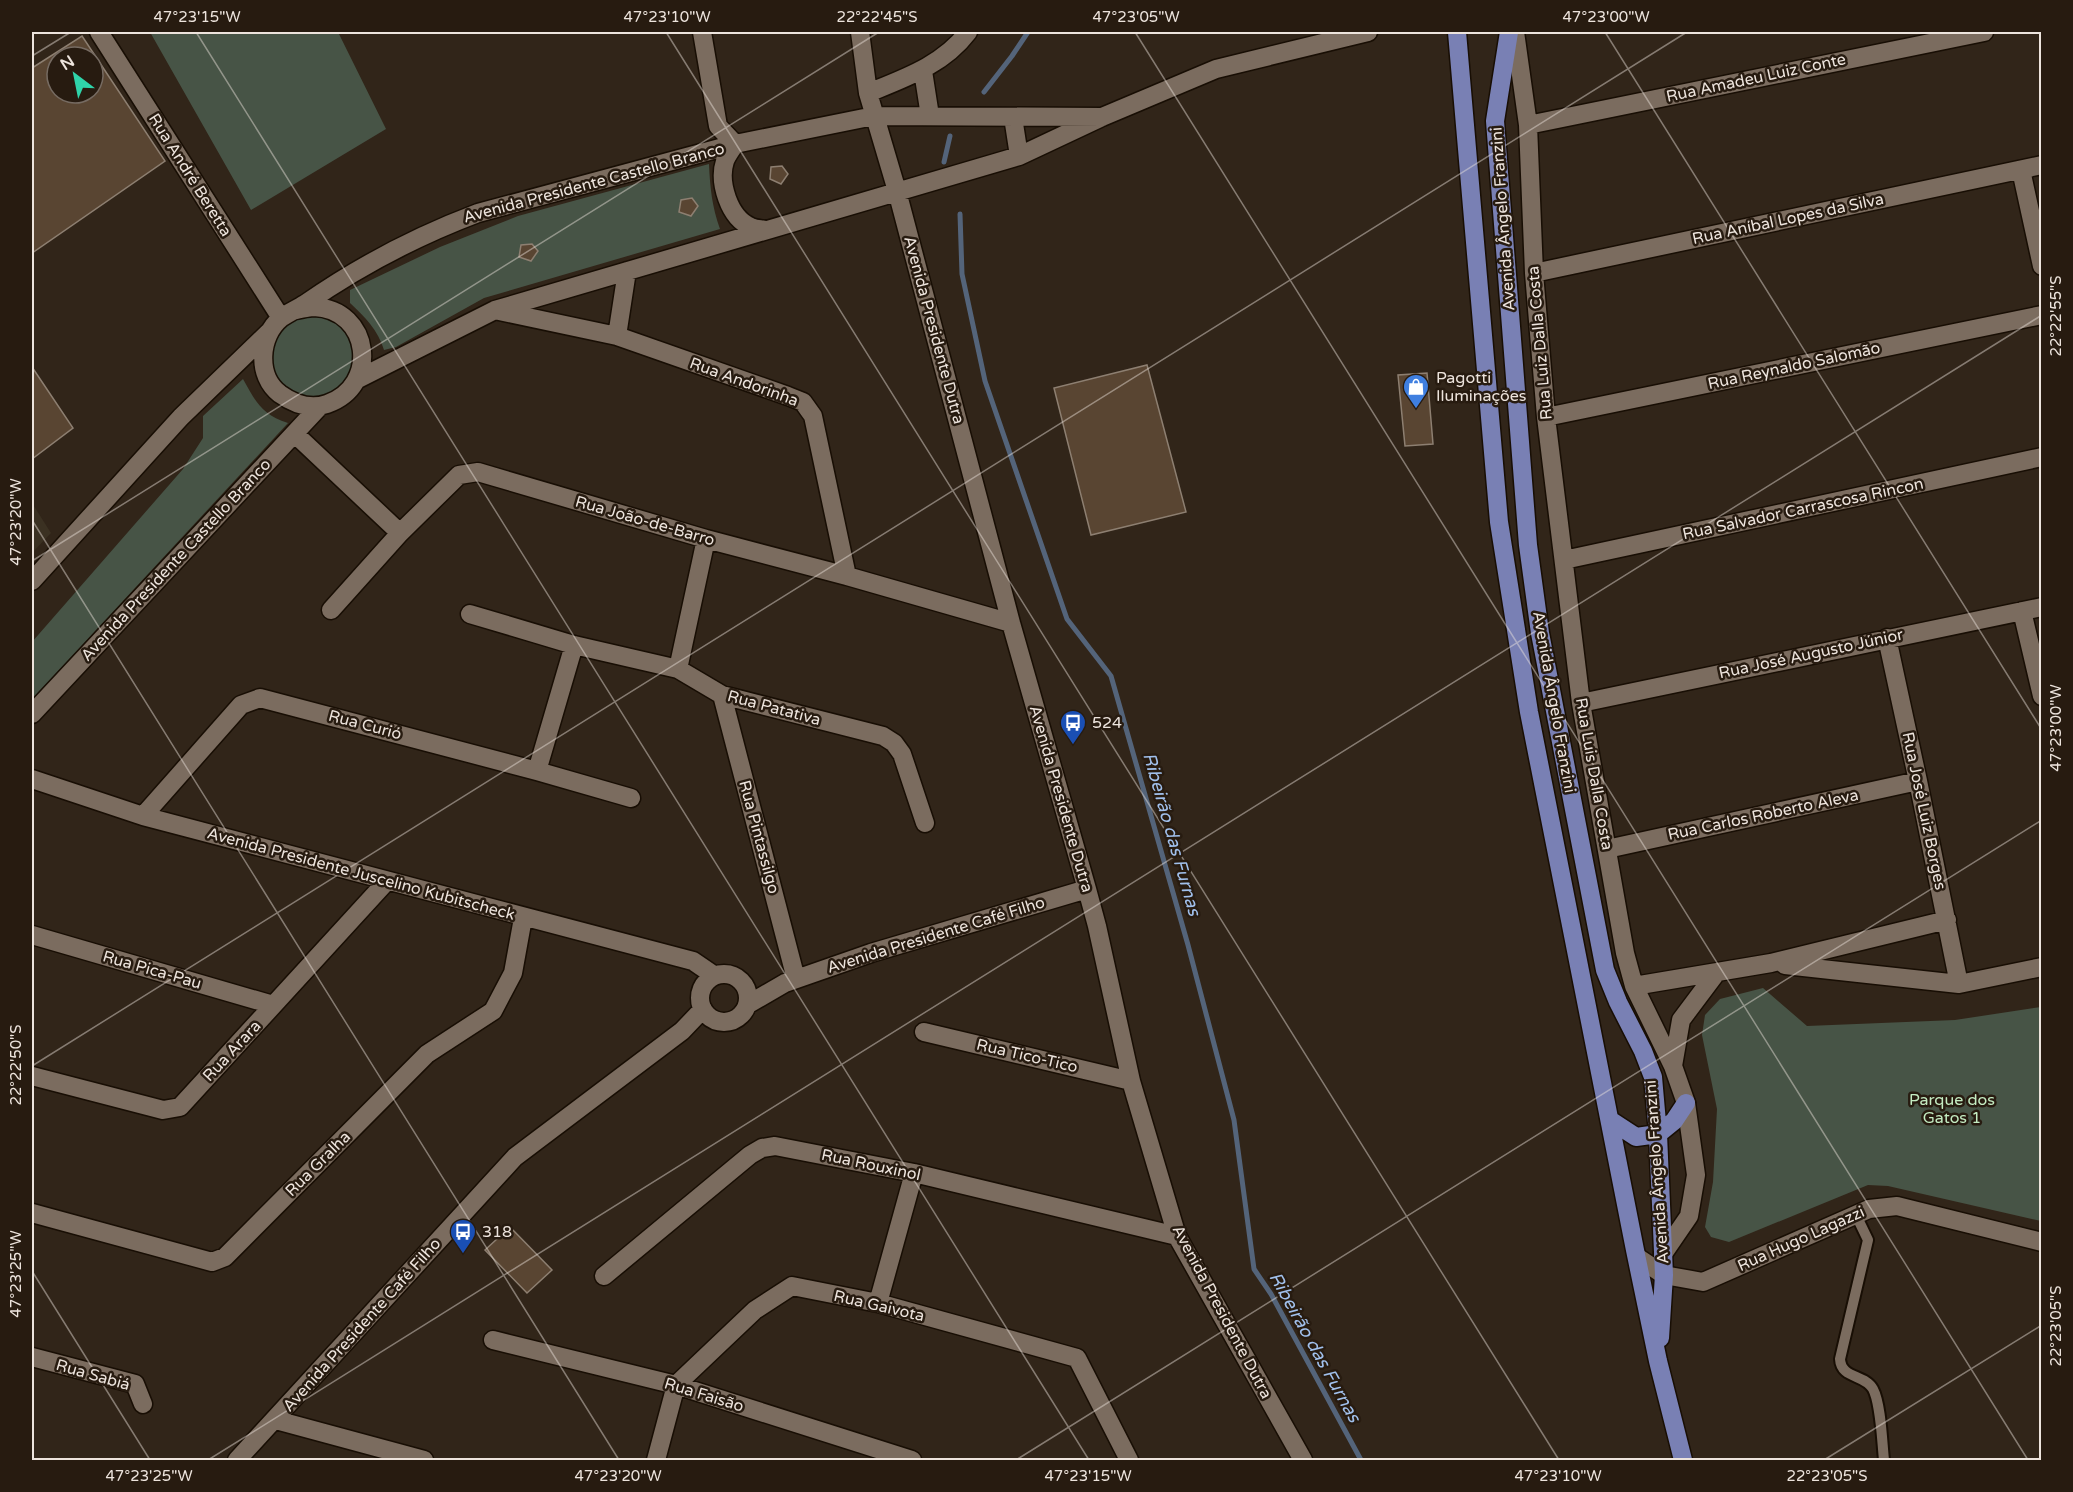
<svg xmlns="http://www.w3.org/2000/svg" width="2073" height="1492" font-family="'Varela Round',sans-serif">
  <rect width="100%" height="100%" fill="#312519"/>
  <path fill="#3b3122" d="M32 503 51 533 32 553Z"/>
  <path fill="#475446" d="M150 32H338L386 129 251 210Z
    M709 164C710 187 712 207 720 229L484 298 396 347 384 350C378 330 365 317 350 303V290L440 247 518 216Z
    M272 357a41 41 0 1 1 82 0a41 41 0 1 1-82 0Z
    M243 379C256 402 261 414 288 423L33 698 32 642 183 469 203 438V416Z
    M1763 988 1807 1026 1955 1020 2041 1007V1221L1888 1186 1868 1185 1729 1242 1711 1237 1705 1227 1713 1182 1717 1109 1702 1035 1705 1015 1720 999Z"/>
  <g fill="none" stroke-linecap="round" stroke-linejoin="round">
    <path stroke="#54647a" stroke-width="5" d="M984 92 1012 56 1028 32
      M944 162 950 136
      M960 214 962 274 985 381 1067 619 1111 676 1188 945 1234 1120 1254 1269 1271 1294 1361 1460"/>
  </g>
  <path fill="#594532" stroke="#8d7f71" stroke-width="1.5" fill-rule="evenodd" d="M82 36 165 161 32 253V68ZM57 57H93V93H57Z
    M782 166 788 174 781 184 770 179 771 167Z
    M692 198 698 206 691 216 679 212 681 200Z
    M532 244 538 251 531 261 519 257 521 245Z
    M1147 365 1186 512 1091 535 1054 388Z
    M32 367 73 428 32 459Z
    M1427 373 1433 444 1405 446 1398 375Z
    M510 1227 552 1270 527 1293 485 1250Z"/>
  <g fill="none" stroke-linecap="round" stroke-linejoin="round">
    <defs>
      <path id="lane" d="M1856 1215 1868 1240 1840 1359C1841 1379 1865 1374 1873 1389 1881 1404 1882 1442 1884 1460"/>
      <path id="street" d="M99 32 281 318
        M702 32 718 126 735 144C732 149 727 155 725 161 718 182 729 218 751 227 755 229 761 229 765 230
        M860 32 868 93 897 191 1011 623 1087 889 1097 926 1131 1081 1177 1236 1303 1460
        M1515 32 1528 125 1534 273 1546 417 1581 703 1625 953 1634 986 1673 1066 1686 1103 1696 1175 1689 1216 1663 1254
        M923 71 930 116
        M868 93C905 78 943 65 968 32
        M1013 117 1019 156
        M1528 125 1984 32
        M2021 170 2042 266
        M627 271 617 336 788 396 803 402 813 416 847 576
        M1534 273 2042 165
        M296 310C302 309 308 307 314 307 371 309 380 386 327 404 310 410 294 404 280 394 256 376 259 336 281 318 288 313 297 309 305 304 358 267 417 236 478 213L735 144 874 116 1102 117
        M499 311 617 336
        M358 379 495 310 1019 156 1102 117 1216 69 1368 32
        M1546 417 2042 315
        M295 434 400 533
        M1564 560 2042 457
        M32 581 181 417 269 332
        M331 610 400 533 459 475 478 472 706 539 847 576 1011 623
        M2022 611 2042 696
        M470 614 574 645 678 669 722 695 883 736 894 743 902 754 925 823
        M1887 638 1918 781 1959 984
        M678 669 706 539
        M722 695 796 979
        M1581 703 2042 607
        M32 714 320 406
        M537 771 574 645
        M32 779 143 816 693 961 715 976
        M143 816 241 705 260 698 537 771 631 798
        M1607 849 1918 781
        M32 935 273 1005
        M1785 965 1959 984 2042 967
        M700 998a24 24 0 1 1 48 0a24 24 0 1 1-48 0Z
        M1634 986 1771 963 1947 920
        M747 1005 785 983 871 953 1087 889
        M924 1032 1131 1081
        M1673 1066 1681 1020 1717 972
        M32 1076 163 1110 180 1107 387 881
        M32 1213 212 1262 225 1257 427 1054 493 1011 513 973 523 918
        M1637 1257 1664 1275 1703 1282 1869 1209 1897 1206 2042 1242
        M604 1276 750 1155 762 1148 775 1146 914 1173 1177 1236
        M878 1303 914 1173
        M493 1340 676 1385 912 1460
        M32 1357 135 1384 143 1404
        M276 1420 424 1460
        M237 1460 515 1157 682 1031 703 1009
        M656 1460 676 1385 755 1310 792 1286 878 1303 1077 1358 1129 1460"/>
      <path id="primary" d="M1457 32 1499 522 1529 712 1635 1250 1658 1361 1683 1460
        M1509 32 1495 121 1528 545 1540 633 1605 970 1618 1002 1643 1051 1653 1077 1658 1134 1664 1275 1660 1338
        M1610 1120 1636 1137 1658 1134 1674 1121 1686 1103"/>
    </defs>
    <use href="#lane" stroke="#180e04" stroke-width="14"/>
    <use href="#street" stroke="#180e04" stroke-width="21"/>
    <use href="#primary" stroke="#180e04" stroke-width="21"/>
    <use href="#lane" stroke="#7b6c5f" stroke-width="10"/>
    <use href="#street" stroke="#7b6c5f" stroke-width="18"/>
    <use href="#primary" stroke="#7980b4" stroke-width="18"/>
  </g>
  <path fill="none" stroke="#ede4dd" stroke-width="1.5" stroke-opacity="0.45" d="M196 32 1089 1460M666 32 1559 1460M1135 32 2028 1460M1605 32 2042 730M32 56 71 32M32 520 619 1460M32 561 879 32M32 1066 1687 32M32 1271 150 1460M208 1460 2042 315M1016 1460 2042 820M1824 1460 2042 1325"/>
  <defs>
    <symbol id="shop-pin" viewBox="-11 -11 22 30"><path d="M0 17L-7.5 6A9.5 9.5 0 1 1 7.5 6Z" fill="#3f7fe0" stroke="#271b10"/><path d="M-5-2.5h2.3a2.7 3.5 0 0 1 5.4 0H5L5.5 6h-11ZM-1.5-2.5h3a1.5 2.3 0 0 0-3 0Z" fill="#fff"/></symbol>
    <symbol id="bus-pin" viewBox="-11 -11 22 30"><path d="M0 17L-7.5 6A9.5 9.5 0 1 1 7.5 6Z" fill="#1a4fb4" stroke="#271b10"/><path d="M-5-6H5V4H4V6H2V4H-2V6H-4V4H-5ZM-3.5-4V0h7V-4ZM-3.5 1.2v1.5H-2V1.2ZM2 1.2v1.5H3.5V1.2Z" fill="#fff"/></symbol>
  </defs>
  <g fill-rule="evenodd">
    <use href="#shop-pin" x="1401" y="372" width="30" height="40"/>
    <use href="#bus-pin" x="1058" y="708" width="30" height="40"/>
    <use href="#bus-pin" x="448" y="1217" width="30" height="40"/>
  </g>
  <g text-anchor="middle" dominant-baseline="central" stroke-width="5" stroke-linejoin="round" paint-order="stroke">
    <g font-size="16" fill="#ede4dd" stroke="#271b10">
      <text transform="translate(1756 78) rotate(-12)">Rua Amadeu Luiz Conte</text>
      <text transform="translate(190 175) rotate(58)">Rua André Beretta</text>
      <text transform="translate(594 183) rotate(-15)">Avenida Presidente Castello Branco</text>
      <text transform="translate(1503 219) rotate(-94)">Avenida Ângelo Franzini</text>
      <text transform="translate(1788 219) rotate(-12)">Rua Aníbal Lopes da Silva</text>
      <text transform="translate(934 330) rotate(75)">Avenida Presidente Dutra</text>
      <text transform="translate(1540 343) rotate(-95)">Rua Luiz Dalla Costa</text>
      <text transform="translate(1794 366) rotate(-12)">Rua Reynaldo Salomão</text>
      <text transform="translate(744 382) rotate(20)">Rua Andorinha</text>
      <text transform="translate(1803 509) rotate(-12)">Rua Salvador Carrascosa Rincon</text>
      <text transform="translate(645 521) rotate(16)">Rua João-de-Barro</text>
      <text transform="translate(176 560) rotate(-47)">Avenida Presidente Castello Branco</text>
      <text transform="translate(1811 654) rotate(-12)">Rua José Augusto Júnior</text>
      <text transform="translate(1554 702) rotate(80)">Avenida Ângelo Franzini</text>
      <text transform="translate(774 708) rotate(15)">Rua Patativa</text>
      <text transform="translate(365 725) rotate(15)">Rua Curió</text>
      <text transform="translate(1594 774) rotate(80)">Rua Luis Dalla Costa</text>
      <text transform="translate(1061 799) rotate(74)">Avenida Presidente Dutra</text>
      <text transform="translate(1924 811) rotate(78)">Rua José Luiz Borges</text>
      <text transform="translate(1763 815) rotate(-12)">Rua Carlos Roberto Aleva</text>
      <text transform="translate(759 837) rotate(75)">Rua Pintassilgo</text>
      <text transform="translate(361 874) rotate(15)">Avenida Presidente Juscelino Kubitscheck</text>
      <text transform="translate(936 935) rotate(-17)">Avenida Presidente Café Filho</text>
      <text transform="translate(152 970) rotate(16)">Rua Pica-Pau</text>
      <text transform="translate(232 1051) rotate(-47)">Rua Arara</text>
      <text transform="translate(1027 1056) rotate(13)">Rua Tico-Tico</text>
      <text transform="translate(318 1164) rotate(-45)">Rua Gralha</text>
      <text transform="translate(871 1165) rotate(12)">Rua Rouxinol</text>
      <text transform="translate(1657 1172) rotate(-94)">Avenida Ângelo Franzini</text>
      <text transform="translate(1801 1239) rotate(-24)">Rua Hugo Lagazzi</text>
      <text transform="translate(879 1306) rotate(13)">Rua Gaivota</text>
      <text transform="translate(1222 1312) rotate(62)">Avenida Presidente Dutra</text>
      <text transform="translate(362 1325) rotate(-48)">Avenida Presidente Café Filho</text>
      <text transform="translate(93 1375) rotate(16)">Rua Sabiá</text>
      <text transform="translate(704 1395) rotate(17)">Rua Faisão</text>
    </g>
    <g font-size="16" fill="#ede4dd" stroke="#271b10" text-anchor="start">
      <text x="1436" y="378">Pagotti<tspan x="1436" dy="18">Iluminações</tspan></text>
      <text x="1092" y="723">524</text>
      <text x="482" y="1232">318</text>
    </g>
    <g font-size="16" fill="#c4ecc2" stroke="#271b10">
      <text x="1952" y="1100">Parque dos<tspan x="1952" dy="18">Gatos 1</tspan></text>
    </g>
    <g font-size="18" font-style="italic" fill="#a1c0ec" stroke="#271b10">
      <text transform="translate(1172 834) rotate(74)">Ribeirão das Furnas</text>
      <text transform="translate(1315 1347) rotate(61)">Ribeirão das Furnas</text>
    </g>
  </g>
  <rect width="2073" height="1492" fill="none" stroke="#271b10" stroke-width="66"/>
  <g transform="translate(75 75) rotate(328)"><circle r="28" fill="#271b10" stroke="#766b62" stroke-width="1.5"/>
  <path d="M0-4.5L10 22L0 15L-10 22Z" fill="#2fd4aa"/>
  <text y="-9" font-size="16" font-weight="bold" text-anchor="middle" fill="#ede4dd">N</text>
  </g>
  <rect x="33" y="33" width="2007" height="1426" fill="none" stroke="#ede4dd" stroke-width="2"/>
  <g font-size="15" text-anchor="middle" fill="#ede4dd">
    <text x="197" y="22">47°23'15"W</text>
    <text x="667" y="22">47°23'10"W</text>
    <text x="877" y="22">22°22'45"S</text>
    <text x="1136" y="22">47°23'05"W</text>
    <text x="1606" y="22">47°23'00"W</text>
    <text transform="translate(2056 316) rotate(-90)" y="5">22°22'55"S</text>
    <text transform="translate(16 522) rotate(-90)" y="5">47°23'20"W</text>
    <text transform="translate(2056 728) rotate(-90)" y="5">47°23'00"W</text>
    <text transform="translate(16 1065) rotate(-90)" y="5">22°22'50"S</text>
    <text transform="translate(16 1274) rotate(-90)" y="5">47°23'25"W</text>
    <text transform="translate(2056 1326) rotate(-90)" y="5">22°23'05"S</text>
    <text x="149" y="1481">47°23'25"W</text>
    <text x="618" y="1481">47°23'20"W</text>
    <text x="1088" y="1481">47°23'15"W</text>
    <text x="1558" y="1481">47°23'10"W</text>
    <text x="1827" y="1481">22°23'05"S</text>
  </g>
</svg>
